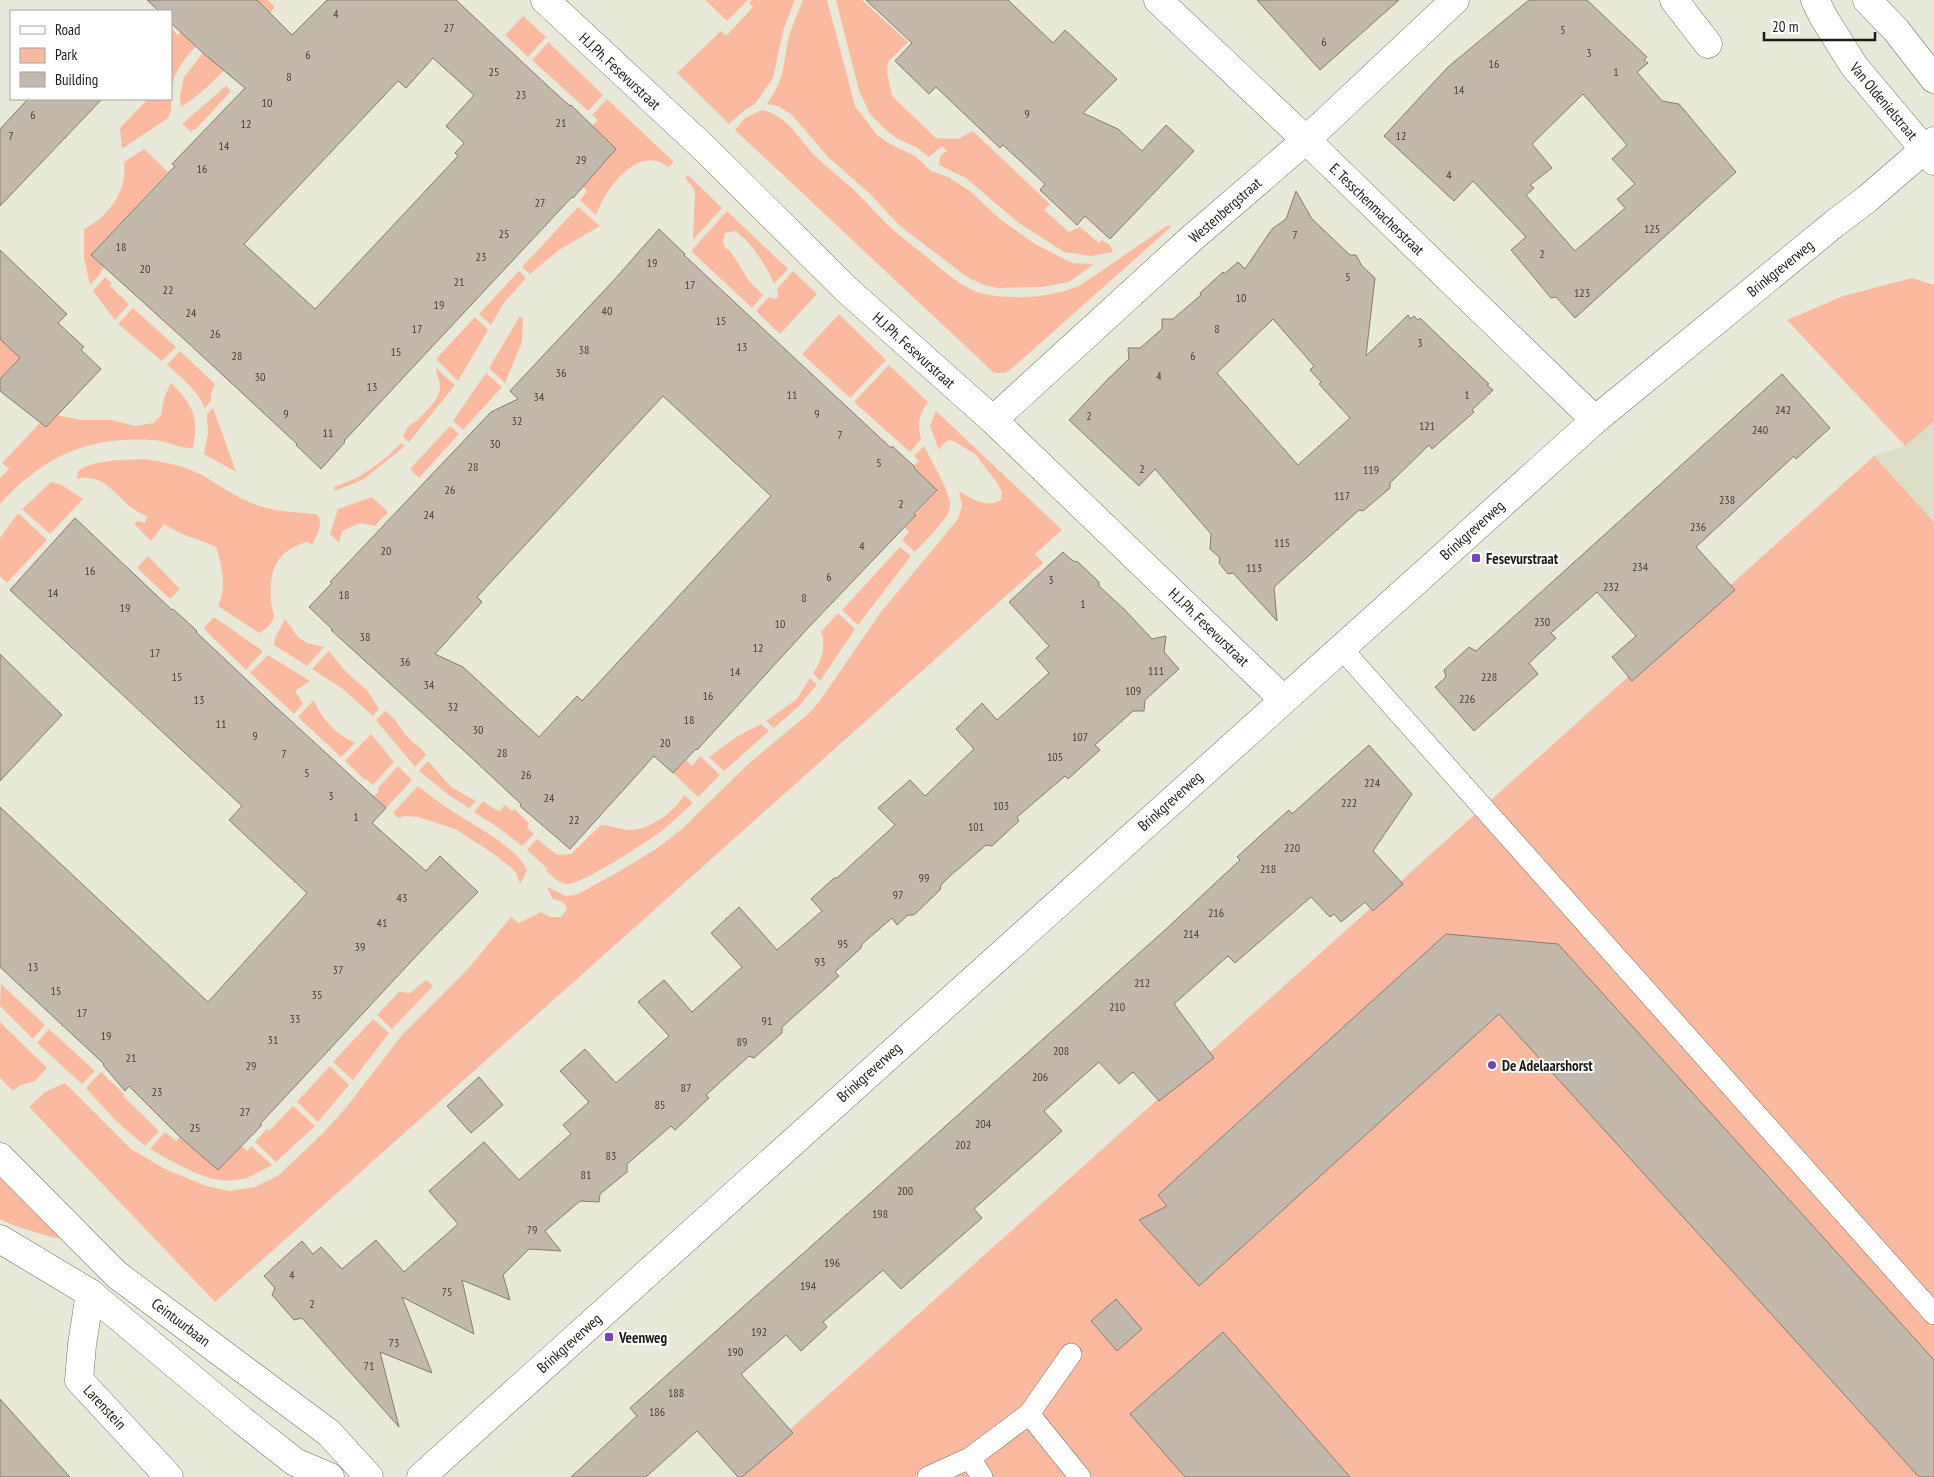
<svg xmlns="http://www.w3.org/2000/svg" width="1934" height="1477" font-family="'PT Sans Narrow',sans-serif">
  <rect width="100%" height="100%" fill="#e8e9d9"/>
  <path fill="#dddec6" d="M1934 422V522L1874 456 1905 446Z"/>
  <path fill="#fbb9a0" d="M257 0H268L274 6V8C247 44 219 83 181 107L180 96 184 77 203 53Z
    M705 0H748L727 21Z
    M752 0H795L783 31 773 78 755 104 746 109 729 124 677 73 721 31 726 36 753 7 749 3Z
    M803 0H827L855 106 877 135 888 143 915 156 931 171 948 177 970 191 1000 219 1035 244 1072 263 1094 264 1069 282 1042 287 998 288 984 285 967 277 900 226 869 193 828 157 792 115 778 106 767 104C785 77 782 71 788 41 791 27 798 13 803 0Z
    M836 0H862L908 42 888 62 887 72 892 96 936 138 958 139 973 131 1050 204 1044 210 1069 232 1080 227 1099 243 1102 240 1110 245 1113 252 1091 256 1064 252 1019 223 966 178 939 165 940 156 947 151 942 146 929 157 916 147 898 139 888 132 870 114 859 91Z
    M523 16 546 37 528 57 505 35Z
    M171 28 178 35 181 32 196 46C183 61 172 74 171 95Z
    M550 41V44L603 95 588 111 532 60Z
    M226 86 231 91 195 130 194 129 191 132 182 124Z
    M148 99H171V111L168 118 122 149 120 128Z
    M607 99 674 162 668 167C638 143 605 190 596 215L580 200 587 191 583 186 594 174 593 125 598 120 592 115Z
    M762 110C787 115 799 139 815 156 828 168 842 179 855 191 867 202 877 215 889 226 903 239 919 250 933 262 946 273 961 286 977 292 1007 301 1053 298 1081 285L1168 225 1171 227 1010 370 1004 373H994L735 130 745 118Z
    M144 149 168 172 91 255 104 267 100 272 101 273 90 285 84 258V229C109 217 128 190 124 162Z
    M688 175 722 208 693 240 695 195 694 189 685 178Z
    M578 207 600 226 559 250 530 274 522 267Z
    M727 211 788 269 774 284C766 265 752 243 735 231L725 233 723 241 725 247 731 252 749 281 763 295 752 308 692 252V250Z
    M519 271 526 278 503 304 491 325 479 314Z
    M793 271 817 294 780 334 756 311 769 297 775 299 778 297 777 289Z
    M105 277 112 283 110 286 129 304 115 320 93 291Z
    M1912 278 1934 285V422L1905 446 1787 320 1843 296Z
    M133 308 176 347 162 361 118 324Z
    M839 314 886 360 850 398 802 354Z
    M520 316 523 319 522 342 505 383 489 368Z
    M475 317 488 330 458 381 436 359Z
    M0 339 25 352 0 379Z
    M180 351 215 384 211 393V401L205 408C197 390 182 378 167 365Z
    M889 365 928 402C919 414 917 424 921 439L910 452 854 402Z
    M436 368 455 385 409 442 403 437C406 428 410 424 418 420 425 412 441 398 440 387 440 380 436 375 436 368Z
    M486 373 502 387 463 430 453 421Z
    M171 383C193 405 199 416 193 448 179 449 166 440 152 440 87 436 43 457 0 504V478L9 469 2 463 40 423 46 427 57 415 81 420H112L135 426 154 423 161 415 164 398Z
    M213 408 236 472 204 454 208 434 207 414Z
    M936 411 1062 530 1035 554 1043 563 215 1302 29 1107 45 1092 65 1083 131 1149 165 1169 206 1186 229 1191 255 1187 279 1175 323 1133 344 1110 403 1034 466 971 511 917 519 923 541 912 550 917H561L567 909C564 901 561 901 553 899L547 887 566 896 576 895 613 875 656 849 682 829 748 764 807 715 819 702 881 612 958 519 962 506 959 491C971 498 986 509 1001 500L1002 492 998 484 975 454 953 441 949 440 942 445 939 450 930 426Z
    M450 426 459 434 419 478 410 469Z
    M401 443 405 446 364 479 335 491 334 487C361 478 382 463 401 443Z
    M924 446C931 461 950 490 950 506 950 518 923 543 915 552L902 540 909 532 904 527 937 490 914 468 913 466 919 461 914 456Z
    M1874 456 1934 522V1477H737Z
    M144 459C163 462 182 465 200 474 218 484 235 497 254 504 274 512 295 512 316 514 325 523 317 534 312 545L307 542C276 551 269 570 271 601 271 606 274 612 274 616 273 623 265 630 259 633L218 606C227 589 222 565 216 547 199 539 179 535 164 524L151 541 134 524 138 521 145 523 147 516C120 508 109 470 77 479L78 472C90 459 126 460 144 459Z
    M51 482 62 485 83 499 50 534 22 509Z
    M372 497 388 512 375 526 360 523 342 531 339 543 330 534 338 509Z
    M18 513 47 540 7 583 0 576V538Z
    M900 547 911 556 858 625 842 610Z
    M148 556 180 589 170 599 137 568Z
    M838 613 855 629 820 681 813 673C821 662 827 646 821 632Z
    M214 617 263 651 246 670 207 632 204 628Z
    M285 619 298 637 307 643 324 647 307 666 274 645 275 638Z
    M329 651 347 673 367 690 379 709 373 716 343 689 312 669Z
    M268 655 310 681 295 691 303 704 294 714 250 673Z
    M810 678 817 685 797 708 774 728 766 721 797 699Z
    M314 700C321 719 336 734 355 743L341 757 298 717Z
    M385 711C395 717 399 727 406 735 412 743 421 746 426 755L415 767 376 720Z
    M761 724 769 731 724 771 709 757 736 737Z
    M371 734 394 762 373 785 366 779 365 780 345 761Z
    M700 756 720 775 698 797 673 773 686 760 692 766Z
    M428 761 451 787 476 801 469 808 450 796 419 771Z
    M398 766 412 780 386 808 374 796 379 791 377 789Z
    M418 786C428 794 438 802 449 809 468 822 521 849 527 871L520 884 516 873 513 869 491 852 455 829 418 817 405 816 398 818 393 813Z
    M684 795 693 803C683 812 674 821 664 829 652 839 577 888 565 884 559 883 551 875 546 871L548 869 527 850 537 839 557 855 571 854 601 825C610 825 619 829 628 830 649 831 674 812 684 795Z
    M483 801 496 810 500 811 505 805 512 811 514 809 529 823 527 828 534 834 522 846 499 828 474 812Z
    M426 980 433 986 392 1029 377 1015 399 992 410 993Z
    M1 984 45 1025 33 1039 0 1006Z
    M373 1019 389 1033 353 1080 333 1062Z
    M0 1022 47 1068 35 1081 19 1086 13 1091 0 1078Z
    M49 1029 95 1071 82 1084 37 1043Z
    M330 1066 349 1085 318 1122 297 1102Z
    M101 1072 124 1094 123 1096 159 1131 145 1146 115 1120 86 1088Z
    M293 1106 315 1126 276 1162 255 1142 267 1129 269 1131Z
    M165 1132 176 1141 180 1137 193 1148 242 1146 247 1151 251 1146 272 1165C261 1171 250 1178 237 1180 207 1184 175 1163 150 1149Z
    M0 1168 61 1238H54L12 1225 0 1219Z"/>
  <path fill="#c2b8ab" stroke="#857c6f" fill-rule="evenodd" d="M147 0H257L292 35 327 0H456L550 88 570 106 571 105 616 149 573 198 572 197 344 441 345 442 321 469 296 445 297 444 185 340 91 255 175 166 172 164 245 88 203 53 171 23V11H159ZM433 58 474 95 446 126 464 143 455 153 458 156 315 309 244 244 398 81 406 88Z
    M866 0H1008L1053 43 1065 30 1117 79 1083 113 1118 129 1142 151 1166 125 1194 151 1110 239 1085 216 1077 225 1040 190 1045 184 1003 145 1000 148 936 87 929 94 895 61 912 43Z
    M1257 0H1399L1320 70Z
    M1529 0H1587L1647 57 1644 60 1648 63 1637 72 1662 101 1679 104 1736 172 1575 318 1556 297 1551 298 1511 250 1526 237 1473 181 1454 201 1384 136 1448 67ZM1583 94 1627 145 1612 159 1635 184 1617 199 1625 208 1575 251 1526 195 1534 188 1530 185 1552 168 1532 144Z
    M28 99H102L0 206V129Z
    M1296 191 1312 219 1350 255H1356L1362 266 1375 278 1366 356 1408 315 1411 319 1414 316 1418 320 1420 318 1489 384 1487 385 1493 390 1472 410 1474 412 1432 449 1429 445 1390 483V488L1363 511 1359 510 1274 587 1277 621 1233 573 1228 574 1219 563 1220 558 1210 549 1211 534 1155 469 1139 486 1069 420 1108 379 1129 359 1128 348H1140L1162 329V319H1173L1201 295 1200 293 1223 272 1224 274 1238 262 1245 269 1272 229 1286 219ZM1273 319 1314 366 1310 370 1321 382 1319 384 1350 418 1298 465 1217 373Z
    M659 229 685 254 684 255 891 448 892 446 915 467 914 468 937 490 914 514 916 515 808 628 697 750 696 749 673 773 654 756 570 849 520 806 521 804 473 759 331 630 332 629 309 607 332 583 330 582 491 412 518 399 510 391 615 279ZM663 396 771 496 582 701 577 696 539 737 463 667 435 654 482 602 477 597Z
    M0 250 67 314 58 323 84 347 81 350 101 369 46 427 0 391V379L20 358 0 339Z
    M1782 374 1830 428 1796 459 1794 456 1696 547 1735 590 1632 681 1612 657 1636 636 1597 592 1551 633 1556 638 1529 663 1538 674 1474 731 1435 687 1446 677 1444 670 1469 647 1476 651Z
    M75 518 172 610 173 609 197 631 196 632 266 698 386 808 372 823 426 871 440 856 478 892 433 938 260 1124 262 1125 218 1170 180 1137 129 1086 125 1091 103 1065 104 1064 0 967V807L208 1002 307 893 229 820 242 806 10 590Z
    M1063 552 1073 561 1078 562 1099 582V586L1125 610 1152 639 1166 636 1164 652 1179 669 1145 700 1144 711H1133L1095 745 1100 750 1068 779 1065 776 1017 817 1019 821 992 846 986 845 950 876 941 885 940 890 914 915H908L897 925 892 918 862 944 861 948 835 972 839 976 782 1027V1033L754 1058 749 1056 706 1095 709 1098 675 1130 671 1126 627 1164V1172L600 1194 599 1202 580 1201 545 1231 561 1251 529 1249 503 1275 510 1300 462 1280 474 1334 402 1297 432 1373 380 1352 399 1427 302 1318 294 1320 272 1295 275 1288 264 1276 302 1241 313 1254 321 1247 342 1269 376 1240 404 1272 458 1224 429 1191 484 1142 519 1180 571 1134 563 1125 589 1102 560 1071 585 1049 616 1083 669 1036 638 1002 664 980 692 1012 742 967 711 933 739 907 777 950 822 911 811 899 834 878H837L895 825 878 808 910 780 925 796 974 749 956 729 982 703 997 720 1049 673 1036 658 1049 646 1009 602Z
    M0 654 62 715 0 781Z
    M1369 745 1412 794 1373 851 1403 884 1373 911 1365 902 1341 922 1334 914 1330 917 1311 897 1235 963 1228 956 1174 1004 1214 1058 1159 1101 1133 1072 1119 1084 1099 1062 1044 1111 1062 1131 974 1209 982 1218 901 1289 883 1270 823 1322 827 1327 801 1351 786 1335 741 1374 793 1433 742 1477H738L697 1431 646 1477H571L637 1416 630 1408 1165 930 1240 860 1237 857 1262 834 1289 810 1292 814Z
    M1446 934 1558 944 1934 1360V1477H1919L1499 1014 1199 1286 1139 1220 1167 1206 1158 1195Z
    M479 1077 503 1105 471 1133 447 1106Z
    M1116 1299 1142 1329 1117 1351 1091 1321Z
    M1223 1332 1350 1477H1185L1130 1414Z
    M0 1399 70 1477H0Z"/>
  <g fill="none" stroke-linecap="round" stroke-linejoin="round">
    <defs>
      <path id="lane" d="M1341 648 1934 1314
        M1029 1414 1080 1477
        M970 1458 982 1477
        M928 1477 970 1458 1029 1414 1071 1354"/>
      <path id="street" d="M545 0 702 146 847 290 993 420 1283 699
        M1158 0 1306 140 1595 420
        M1674 0 1708 44
        M993 420 1191 239 1306 140 1455 0
        M90 1293 82 1345 79 1380 169 1477"/>
      <path id="secondary" d="M0 1157 117 1275 329 1433 369 1477
        M0 1239 90 1293 243 1421 295 1462 330 1477
        M421 1477 1595 420 1834 224 1867 199 1934 141"/>
      <path id="primary" d="M1815 0 1824 18 1854 66 1934 161
        M1867 0 1896 30 1934 79"/>
    </defs>
    <use href="#lane" stroke="#707162" stroke-width="22"/>
    <use href="#street" stroke="#707162" stroke-width="29"/>
    <use href="#secondary" stroke="#707162" stroke-width="29"/>
    <use href="#primary" stroke="#707162" stroke-width="29"/>
    <use href="#lane" stroke="#fff" stroke-width="21"/>
    <use href="#street" stroke="#fff" stroke-width="28"/>
    <use href="#secondary" stroke="#fff" stroke-width="28"/>
    <use href="#primary" stroke="#fff" stroke-width="28"/>
  </g>
  <g fill="#7843ba" stroke="#fff" stroke-width="2">
    <rect x="1471" y="553" width="10" height="10" rx="2.5"/>
    <circle cx="1492" cy="1065" r="5"/>
    <rect x="604" y="1332" width="10" height="10" rx="2.5"/>
  </g>
  <g text-anchor="middle" dominant-baseline="central" stroke-width="4" stroke-linejoin="round" paint-order="stroke">
    <g font-size="12" fill="#44423a">
      <text x="336" y="13">4</text>
      <text x="449" y="27">27</text>
      <text x="1563" y="29">5</text>
      <text x="1324" y="41">6</text>
      <text x="1589" y="52">3</text>
      <text x="308" y="54">6</text>
      <text x="1494" y="63">16</text>
      <text x="494" y="71">25</text>
      <text x="1616" y="71">1</text>
      <text x="289" y="76">8</text>
      <text x="1459" y="89">14</text>
      <text x="521" y="94">23</text>
      <text x="267" y="102">10</text>
      <text x="1027" y="113">9</text>
      <text x="33" y="114">6</text>
      <text x="561" y="122">21</text>
      <text x="246" y="123">12</text>
      <text x="11" y="135">7</text>
      <text x="1401" y="135">12</text>
      <text x="224" y="145">14</text>
      <text x="581" y="159">29</text>
      <text x="202" y="168">16</text>
      <text x="1449" y="174">4</text>
      <text x="540" y="202">27</text>
      <text x="1652" y="228">125</text>
      <text x="504" y="233">25</text>
      <text x="1295" y="234">7</text>
      <text x="121" y="246">18</text>
      <text x="1542" y="253">2</text>
      <text x="481" y="256">23</text>
      <text x="652" y="262">19</text>
      <text x="145" y="268">20</text>
      <text x="1348" y="276">5</text>
      <text x="459" y="281">21</text>
      <text x="690" y="284">17</text>
      <text x="168" y="289">22</text>
      <text x="1582" y="292">123</text>
      <text x="1241" y="297">10</text>
      <text x="439" y="304">19</text>
      <text x="607" y="310">40</text>
      <text x="191" y="312">24</text>
      <text x="721" y="320">15</text>
      <text x="417" y="328">17</text>
      <text x="1217" y="328">8</text>
      <text x="215" y="333">26</text>
      <text x="1420" y="342">3</text>
      <text x="742" y="346">13</text>
      <text x="584" y="349">38</text>
      <text x="396" y="351">15</text>
      <text x="237" y="355">28</text>
      <text x="1193" y="355">6</text>
      <text x="561" y="372">36</text>
      <text x="1159" y="375">4</text>
      <text x="260" y="376">30</text>
      <text x="372" y="386">13</text>
      <text x="792" y="394">11</text>
      <text x="1467" y="394">1</text>
      <text x="539" y="396">34</text>
      <text x="1783" y="409">242</text>
      <text x="286" y="413">9</text>
      <text x="817" y="413">9</text>
      <text x="1089" y="415">2</text>
      <text x="517" y="420">32</text>
      <text x="1427" y="425">121</text>
      <text x="1760" y="429">240</text>
      <text x="328" y="432">11</text>
      <text x="840" y="434">7</text>
      <text x="495" y="443">30</text>
      <text x="879" y="462">5</text>
      <text x="473" y="466">28</text>
      <text x="1142" y="468">2</text>
      <text x="1371" y="469">119</text>
      <text x="450" y="489">26</text>
      <text x="1342" y="495">117</text>
      <text x="1727" y="499">238</text>
      <text x="901" y="503">2</text>
      <text x="429" y="514">24</text>
      <text x="1698" y="526">236</text>
      <text x="1282" y="542">115</text>
      <text x="862" y="545">4</text>
      <text x="386" y="550">20</text>
      <text x="1640" y="566">234</text>
      <text x="1254" y="567">113</text>
      <text x="90" y="570">16</text>
      <text x="829" y="576">6</text>
      <text x="1051" y="579">3</text>
      <text x="1611" y="586">232</text>
      <text x="53" y="592">14</text>
      <text x="344" y="594">18</text>
      <text x="804" y="597">8</text>
      <text x="1083" y="603">1</text>
      <text x="125" y="607">19</text>
      <text x="1542" y="621">230</text>
      <text x="780" y="623">10</text>
      <text x="365" y="636">38</text>
      <text x="758" y="647">12</text>
      <text x="155" y="652">17</text>
      <text x="405" y="661">36</text>
      <text x="1156" y="670">111</text>
      <text x="735" y="671">14</text>
      <text x="177" y="676">15</text>
      <text x="1489" y="676">228</text>
      <text x="429" y="684">34</text>
      <text x="1133" y="690">109</text>
      <text x="708" y="695">16</text>
      <text x="1467" y="698">226</text>
      <text x="199" y="699">13</text>
      <text x="453" y="706">32</text>
      <text x="689" y="719">18</text>
      <text x="221" y="723">11</text>
      <text x="478" y="729">30</text>
      <text x="255" y="735">9</text>
      <text x="1080" y="736">107</text>
      <text x="665" y="742">20</text>
      <text x="502" y="752">28</text>
      <text x="284" y="753">7</text>
      <text x="1055" y="756">105</text>
      <text x="307" y="772">5</text>
      <text x="526" y="774">26</text>
      <text x="1372" y="782">224</text>
      <text x="331" y="795">3</text>
      <text x="549" y="797">24</text>
      <text x="1349" y="802">222</text>
      <text x="1001" y="805">103</text>
      <text x="356" y="816">1</text>
      <text x="574" y="819">22</text>
      <text x="976" y="826">101</text>
      <text x="1292" y="847">220</text>
      <text x="1268" y="868">218</text>
      <text x="924" y="877">99</text>
      <text x="898" y="894">97</text>
      <text x="402" y="897">43</text>
      <text x="1216" y="912">216</text>
      <text x="382" y="922">41</text>
      <text x="1191" y="933">214</text>
      <text x="843" y="943">95</text>
      <text x="360" y="946">39</text>
      <text x="820" y="961">93</text>
      <text x="33" y="966">13</text>
      <text x="338" y="969">37</text>
      <text x="1142" y="982">212</text>
      <text x="56" y="990">15</text>
      <text x="317" y="994">35</text>
      <text x="1117" y="1006">210</text>
      <text x="82" y="1012">17</text>
      <text x="295" y="1018">33</text>
      <text x="767" y="1020">91</text>
      <text x="106" y="1035">19</text>
      <text x="273" y="1039">31</text>
      <text x="742" y="1041">89</text>
      <text x="1061" y="1050">208</text>
      <text x="131" y="1057">21</text>
      <text x="251" y="1065">29</text>
      <text x="1040" y="1076">206</text>
      <text x="686" y="1087">87</text>
      <text x="157" y="1091">23</text>
      <text x="660" y="1104">85</text>
      <text x="245" y="1111">27</text>
      <text x="983" y="1123">204</text>
      <text x="195" y="1127">25</text>
      <text x="963" y="1144">202</text>
      <text x="611" y="1155">83</text>
      <text x="586" y="1174">81</text>
      <text x="905" y="1190">200</text>
      <text x="880" y="1213">198</text>
      <text x="532" y="1229">79</text>
      <text x="832" y="1262">196</text>
      <text x="292" y="1274">4</text>
      <text x="808" y="1285">194</text>
      <text x="447" y="1291">75</text>
      <text x="312" y="1303">2</text>
      <text x="759" y="1331">192</text>
      <text x="394" y="1342">73</text>
      <text x="735" y="1351">190</text>
      <text x="369" y="1365">71</text>
      <text x="676" y="1392">188</text>
      <text x="657" y="1411">186</text>
    </g>
    <g font-size="15" fill="#1a1b15" stroke="#fff">
      <text transform="translate(620 71) rotate(43)">H.J.Ph. Fesevurstraat</text>
      <text transform="translate(1884 101) rotate(50)">Van Oldenielstraat</text>
      <text transform="translate(1377 209) rotate(44)">E. Tesschenmacherstraat</text>
      <text transform="translate(1225 210) rotate(-41)">Westenbergstraat</text>
      <text transform="translate(1780 268) rotate(-39)">Brinkgreverweg</text>
      <text transform="translate(914 350) rotate(42)">H.J.Ph. Fesevurstraat</text>
      <text transform="translate(1472 530) rotate(-42)">Brinkgreverweg</text>
      <text transform="translate(1209 627) rotate(44)">H.J.Ph. Fesevurstraat</text>
      <text transform="translate(1170 801) rotate(-42)">Brinkgreverweg</text>
      <text transform="translate(869 1072) rotate(-42)">Brinkgreverweg</text>
      <text transform="translate(181 1322) rotate(37)">Ceintuurbaan</text>
      <text transform="translate(569 1343) rotate(-42)">Brinkgreverweg</text>
      <text transform="translate(105 1407) rotate(47)">Larenstein</text>
    </g>
    <g font-size="15" font-weight="bold" fill="#1a1b15" stroke="#fff" text-anchor="start">
      <text x="1486" y="558">Fesevurstraat</text>
      <text x="1502" y="1065">De Adelaarshorst</text>
      <text x="619" y="1337">Veenweg</text>
    </g>
  </g>
  <rect x="10" y="10" width="162" height="90" fill="#ffffff" stroke="#a3a4a1"/>
  <rect x="20" y="26" width="25" height="8" fill="#ffffff" stroke="#a3a4a1"/>
  <text x="55" y="35" font-size="15" fill="#1a1b15">Road</text>
  <rect x="20" y="48" width="25" height="15" fill="#fbb9a0" stroke="#a3a4a1"/>
  <text x="55" y="60" font-size="15" fill="#1a1b15">Park</text>
  <rect x="20" y="72" width="25" height="15" fill="#c2b8ab" stroke="#a3a4a1"/>
  <text x="55" y="85" font-size="15" fill="#1a1b15">Building</text>
  <path d="M1764 32v8h111v-8" fill="none" stroke="#1a1b15" stroke-width="2.5"/>
  <text x="1772" y="32" font-size="15" fill="#1a1b15" stroke="#ffffff" stroke-width="4" paint-order="stroke">20 m</text>
</svg>
